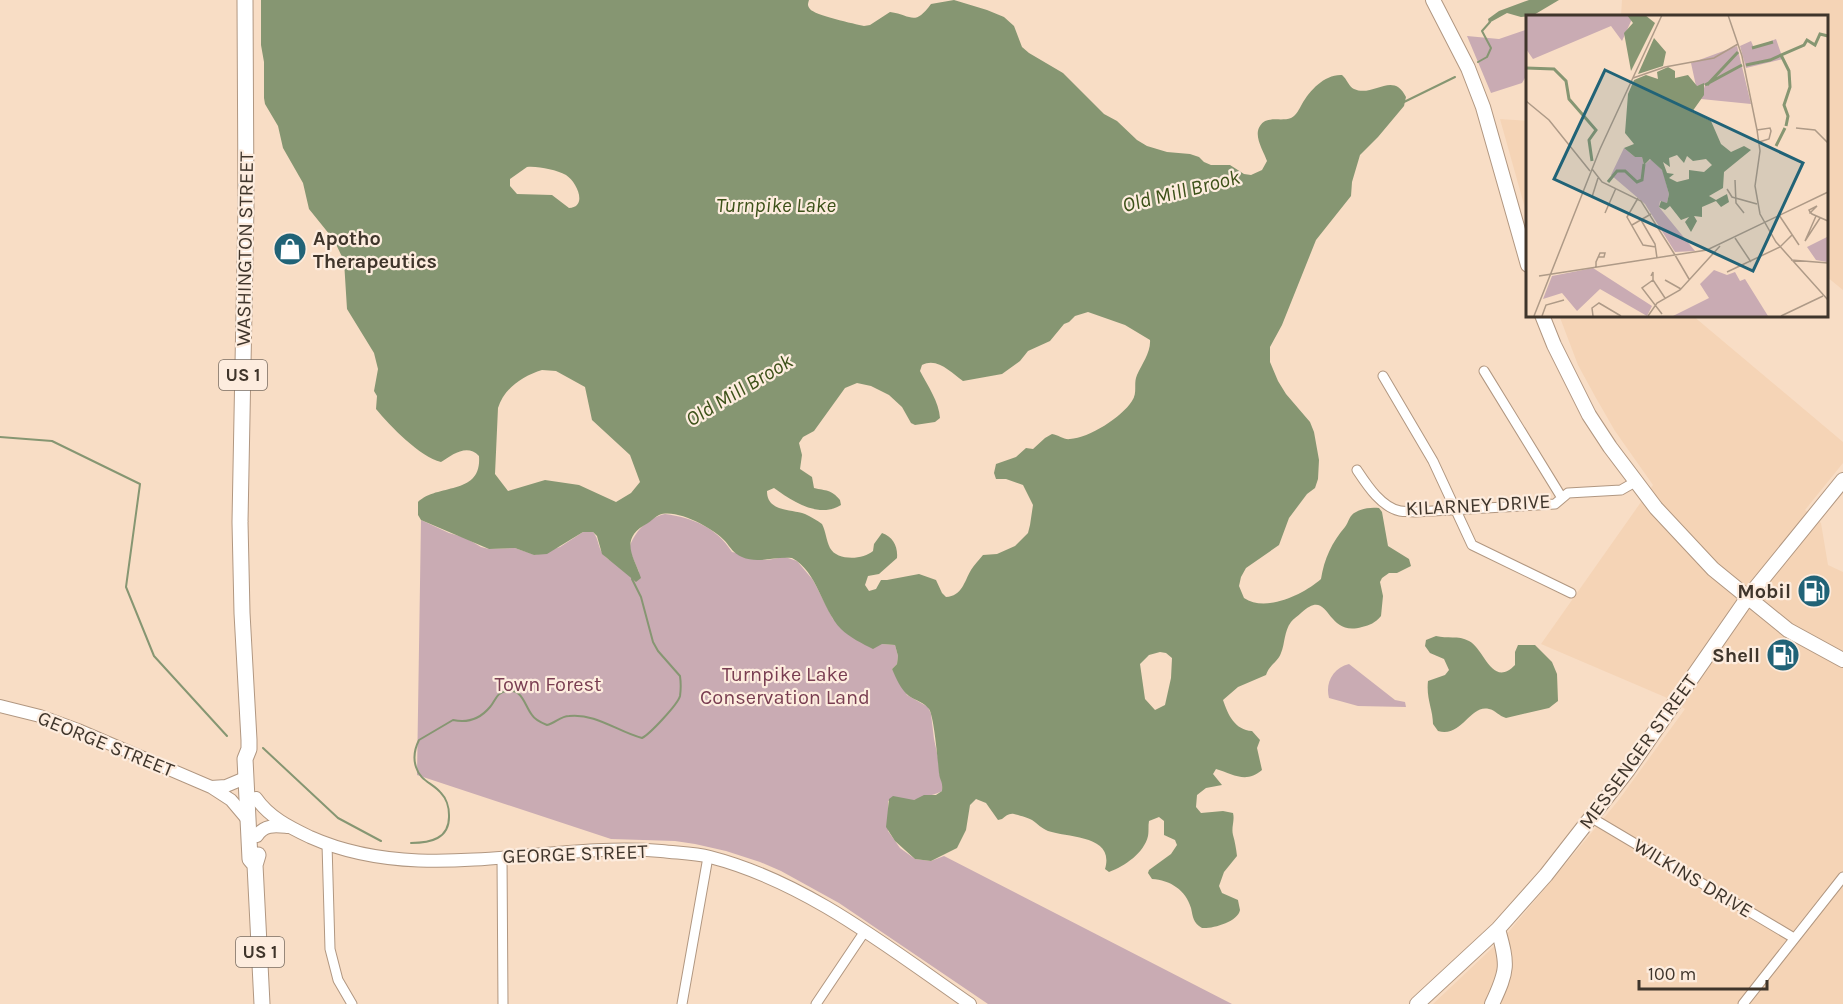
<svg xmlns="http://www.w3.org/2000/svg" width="1843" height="1004" font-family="Karla,sans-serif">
  <rect width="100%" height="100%" fill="#f8ddc5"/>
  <path fill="#f5d4b6" d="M1622 0H1843V290L1827 277 1826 16H1621Z
    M1500 119 1528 121V219Z
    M1559 315H1692L1843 442V463L1805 510 1821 523 1828 565 1843 572V1004H1433L1506 935 1618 801 1685 709 1665 697 1541 644 1653 485 1615 431 1596 398 1578 365Z"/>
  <path fill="#c9abb3" d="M1528 29V73L1522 83 1491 93 1467 36 1499 39Z
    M665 514C693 518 716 527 732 552L767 560 785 557 797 561 813 580 833 619 882 644 895 645 898 656 897 664 892 669 907 695 928 707 931 714 934 739 940 767 939 773 943 782 942 791C940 793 916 800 913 800 900 801 903 795 888 801V831L900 848 915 859 931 861 944 856 1232 1004H988L839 903 781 871 760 862 726 851 695 844 675 841 611 839 417 775 421 520 449 533 466 538 481 547 489 549 515 548 535 555 560 547 583 532H593C599 539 598 548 603 554 610 564 629 567 639 572L629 549C634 532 647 518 665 514Z
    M1349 664 1395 700 1405 702 1406 707 1358 706 1329 698C1325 683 1333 668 1349 664Z"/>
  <path fill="#869672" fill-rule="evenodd" d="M261 0H809C808 4 807 5 810 9 814 15 855 24 864 26L870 25 890 12C912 15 914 27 931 4L954 0 987 10 1004 17 1014 26 1022 47 1029 53 1063 73 1104 114 1117 121 1137 140 1147 146 1167 152 1190 154 1199 157 1204 162 1211 165H1230L1244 174 1251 175 1262 170 1267 161C1264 152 1253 136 1260 126 1266 115 1281 122 1291 118 1297 115 1299 109 1302 104 1310 90 1325 74 1342 75 1347 79 1349 87 1354 89 1373 98 1393 70 1406 97L1404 106 1378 137 1360 155 1352 182 1351 196 1316 240 1282 325 1270 347V362L1278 381 1286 394 1310 422 1314 432 1319 460 1318 479 1315 488 1307 494 1289 518 1279 545 1246 568 1241 577 1239 586 1244 598C1266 613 1304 594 1321 579 1324 559 1332 542 1345 527 1349 522 1349 515 1356 512 1363 508 1372 507 1379 508L1382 512 1388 546 1409 559 1411 566 1397 573H1389L1382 578 1380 582 1383 596 1381 616C1375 623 1370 625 1362 627 1324 638 1331 585 1301 613 1298 616 1293 619 1291 622 1284 631 1285 644 1281 653 1278 662 1269 665 1266 675L1238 687 1223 700C1228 715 1235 730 1252 731L1260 740 1257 748 1262 770C1246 784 1233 774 1216 769L1213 774 1222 785 1206 788 1197 795 1196 807 1201 813 1223 811 1233 813C1235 821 1231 827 1233 835 1235 842 1236 848 1237 856L1224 872 1219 886 1222 893 1238 900C1238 901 1240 909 1240 910 1238 922 1212 929 1202 928 1193 923 1193 917 1191 908 1186 890 1170 880 1152 879L1148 873 1149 870 1171 854 1177 845 1175 840 1164 835V821L1159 817 1149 821C1148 826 1149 830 1148 836 1144 853 1125 866 1109 872L1105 869C1115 835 1069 838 1048 831 1041 828 1038 824 1032 820 1028 818 1019 815 1014 814 1009 813 1006 816 1002 819L998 820 986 803 976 799 970 805 966 830 957 848 931 861 915 859 895 841 886 827 889 799 893 796 914 800 924 795H936L942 791C943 780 940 782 939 773 938 762 934 716 929 709 925 703 915 700 909 696 901 690 896 678 892 669L897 664 898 656 895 645 882 644 873 649C863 644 849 637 841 629 821 608 818 572 792 558 775 556 758 564 742 557 733 553 731 548 725 541 714 529 677 508 659 515 655 517 651 521 648 523 618 539 634 556 641 578L636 582 602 554 597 536 593 532H583L547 554 534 555 515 548 489 549 421 520 418 515V502C438 483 482 496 479 456 467 443 452 455 441 462 420 457 390 426 376 409L377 396 374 391 378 369 374 353 347 309 344 261 334 240 309 209 303 183 283 148 278 126 265 104 264 98V62L261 45ZM527 167C539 166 556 170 566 175 577 182 588 207 569 208L552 195 517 194 510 186V179ZM1088 312 1125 325 1150 340C1151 352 1142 364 1137 375 1133 384 1138 392 1132 401 1122 417 1089 438 1070 439 1064 440 1059 435 1052 434L1045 438 1033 449 1026 448 1016 457 996 464 994 473 996 479H1006L1023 485 1033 505 1030 525 1028 533 1015 546 997 554 983 555C979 560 974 565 971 570 964 582 962 596 946 597L942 593 936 580 919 574 887 580H881L876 589 869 591 865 585 868 576 879 574 897 558C898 546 893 537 882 533L874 544 873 551C863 560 837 561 830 548 826 540 826 532 822 524 817 520 811 517 805 514 791 509 767 512 767 491L774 488C792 501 819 519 841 505L840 500C831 489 826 491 814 488L812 477 800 469 802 455 799 443 803 437 814 431 845 388 857 383 871 386 889 395 902 407 911 423 915 425 935 422 940 418C939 402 928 386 920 371L922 365C938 357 951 373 963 381L1002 374 1020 361 1028 351 1050 341 1064 324 1069 322 1075 316ZM542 370 556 371 585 387 592 420 630 455 640 482 631 493 616 502 579 485 545 480 508 491 495 474 498 408C504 388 523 376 542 370ZM1160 652 1166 653 1172 658 1171 678 1165 705 1155 710 1145 699 1140 664 1149 655Z
    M1529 0H1559L1532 16 1521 17 1507 13 1489 23 1488 19 1499 11Z
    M1436 636C1447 639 1458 635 1469 641 1484 648 1492 689 1515 665V652L1518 645H1535L1552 662 1557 674 1558 701 1549 708 1506 718C1499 716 1495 710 1489 709 1470 704 1462 738 1438 731L1433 724C1433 709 1426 699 1428 681L1445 675 1449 670 1444 659 1430 653 1425 646 1426 640Z"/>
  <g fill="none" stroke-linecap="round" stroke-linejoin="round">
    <path stroke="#869672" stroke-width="2" d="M1478 62 1487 57 1491 48 1482 31 1490 22
      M1404 102 1455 77
      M0 437 52 441 140 484 126 587 154 656 227 736
      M263 748 338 818 381 841
      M411 843C430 843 450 839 449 815 449 807 446 798 441 793 433 783 420 781 416 767 413 758 415 748 419 740L453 720C467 723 480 719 490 707 496 700 496 693 506 691 523 688 524 705 532 715 535 720 542 723 547 725 555 723 561 716 569 716 596 713 618 732 642 738 650 734 678 704 680 696 681 689 681 683 680 676L658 651 653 642 641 597 632 579"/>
    <defs>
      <path id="minor" d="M1484 371 1562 498
        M1383 376 1433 461 1472 545 1571 593
        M1357 470C1367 485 1381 507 1400 511 1405 512 1410 511 1415 512L1555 504 1568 493 1621 490 1635 482
        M1592 818 1794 938
        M327 844 330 949 338 980 352 1004
        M502 857 503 1004
        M682 1004 708 857
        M816 1004 865 931
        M1743 1004 1843 877"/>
      <path id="tertiary" d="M0 706 40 716 78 730 211 787 231 800 247 819
        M211 787 226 786 245 778
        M256 798C269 817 289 827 310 837 422 887 544 841 661 851 677 853 694 853 710 857 807 882 889 948 970 1004
        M257 836C264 824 276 826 288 827"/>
      <path id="secondary" d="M1433 0 1468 68 1483 107 1528 265
        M1542 315 1554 345 1589 415 1610 447 1656 508 1713 569 1788 630 1843 660
        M1417 1004 1498 929 1546 875 1628 770 1748 597 1843 480
        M1492 1004C1508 970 1508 965 1498 929"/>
      <path id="primary" d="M245 0 246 206 240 522 242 613 249 740V749L245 759 250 859 255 865
        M258 855 255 865 262 1004"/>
    </defs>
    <use href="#minor" stroke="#b19781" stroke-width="11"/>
    <use href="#tertiary" stroke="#b19781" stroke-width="14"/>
    <use href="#secondary" stroke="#b19781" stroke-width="16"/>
    <use href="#primary" stroke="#b19781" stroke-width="17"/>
    <use href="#minor" stroke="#fff" stroke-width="9"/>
    <use href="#tertiary" stroke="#fff" stroke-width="12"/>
    <use href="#secondary" stroke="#fff" stroke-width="14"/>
    <use href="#primary" stroke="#fff" stroke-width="15"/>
  </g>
  <defs>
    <symbol id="shop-disc" viewBox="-11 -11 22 22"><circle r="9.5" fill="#216377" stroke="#fdecde"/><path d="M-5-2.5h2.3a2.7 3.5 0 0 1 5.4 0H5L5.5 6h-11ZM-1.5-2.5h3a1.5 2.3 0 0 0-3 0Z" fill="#fff"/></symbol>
    <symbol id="fuel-disc" viewBox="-11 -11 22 22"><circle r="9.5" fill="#216377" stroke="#fdecde"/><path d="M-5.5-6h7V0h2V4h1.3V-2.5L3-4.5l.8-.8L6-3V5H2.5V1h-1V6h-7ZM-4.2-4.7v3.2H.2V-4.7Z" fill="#fff"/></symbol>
  </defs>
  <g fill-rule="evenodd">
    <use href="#shop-disc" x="271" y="230" width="38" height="38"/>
    <use href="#fuel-disc" x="1795" y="572" width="38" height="38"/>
    <use href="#fuel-disc" x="1764" y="636" width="38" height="38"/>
  </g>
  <g text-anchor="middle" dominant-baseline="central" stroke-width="4.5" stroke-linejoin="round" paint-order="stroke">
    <g fill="#fdecde" stroke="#786c61" stroke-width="1.5">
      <rect x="219" y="360" width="48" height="30" rx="4.5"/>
      <rect x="236" y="937" width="48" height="30" rx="4.5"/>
    </g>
    <g font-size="18" font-weight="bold" fill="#3f352b">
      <text x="243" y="375">US 1</text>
      <text x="260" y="952">US 1</text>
    </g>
    <g font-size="20" font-weight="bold" fill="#3f352b" stroke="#fdecde" text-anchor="end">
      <text x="313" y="238" text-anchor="start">Apotho<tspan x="313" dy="23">Therapeutics</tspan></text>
      <text x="1791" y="591">Mobil</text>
      <text x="1760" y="655">Shell</text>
    </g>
    <g font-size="20" fill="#3f352b" stroke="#fdecde">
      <text transform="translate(245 249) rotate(-89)">WASHINGTON STREET</text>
      <text transform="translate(1478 505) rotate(-3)">KILARNEY DRIVE</text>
      <text transform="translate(106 744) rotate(22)">GEORGE STREET</text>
      <text transform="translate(1638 752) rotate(-54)">MESSENGER STREET</text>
      <text transform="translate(575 854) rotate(-2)">GEORGE STREET</text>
      <text transform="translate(1693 878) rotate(31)">WILKINS DRIVE</text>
    </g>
    <g font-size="20" fill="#793d51" stroke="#fdecde">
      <text x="785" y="674">Turnpike Lake<tspan x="785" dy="23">Conservation Land</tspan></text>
      <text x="548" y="684">Town Forest</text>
    </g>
    <g font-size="21" font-style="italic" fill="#3c5118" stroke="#fdecde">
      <text transform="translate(1181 191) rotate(-14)">Old Mill Brook</text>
      <text x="776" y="205">Turnpike Lake</text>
      <text transform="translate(739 390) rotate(-31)">Old Mill Brook</text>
    </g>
  </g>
  <g transform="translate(1526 15)">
    <rect width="302" height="302" fill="#f8ddc5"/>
    <path d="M0 0H105L106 4 96 26 85 11 7 44 0 34ZM250 24 257 44 220 53 214 31 225 26 228 33ZM211 31 225 89 175 84 179 70 170 71 165 48ZM98 133 109 142H116L118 150 125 144 137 156 143 179 141 188 134 186 133 192 169 236 149 237 119 189 85 160ZM301 222V247L290 245 281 232ZM67 253 126 291 121 301 74 274 51 296 36 278 17 284 26 261ZM188 255 201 260 209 257 214 266 219 264 242 301H147L183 283 174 269Z" fill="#c9abb3"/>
    <path d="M101 0H119L129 8 105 56 98 18 107 8ZM128 23 140 37 137 51 112 59ZM142 52 149 56V63L162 60 171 71 178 68V80L166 97 185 106 195 129 205 137 218 131 225 135 198 157 197 173 183 181 190 185 201 179 203 187 195 192 190 186 176 192V202L168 201 171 206 165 217 159 207 163 202 155 205 144 191 139 195 133 192 135 186 141 188 143 179 136 155 124 144 118 150 116 142H109L98 133 108 129 99 118 102 79 108 65 120 60 132 64 131 57ZM151 140 158 148 161 141 167 146 180 144 186 150 178 157 163 155V164L151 167 143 163 148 159 141 158 137 147 144 152 143 143Z" fill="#869672" fill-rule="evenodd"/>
    <path fill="none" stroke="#869672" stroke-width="3" d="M226 33 247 27M255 40 263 56 264 72 258 90 262 101 260 111M220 50 244 45 278 30 281 25 289 30 294 19 302 21M0 53 28 54 40 66 43 84 70 115 63 125 66 146M179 70 216 50M181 70 212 37M250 131 259 113M82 167 91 156H99L111 167 116 165 118 149"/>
    <path fill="none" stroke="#ae9a87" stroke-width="1.5" d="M202 0 216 41 231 115 234 136 229 171 234 199 250 227 302 285M107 63 139 52 188 43 212 29M0 86 23 105 64 156M270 113 289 115 302 128M231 115 244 113 245 116 243 124 233 127M66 154 76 167 115 186 149 240M209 165 210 188 218 198M201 174 206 182 231 189M66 182 72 163M112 183 101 202 117 230 130 232M79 198 90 173M284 198 291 191 283 195 284 197V198H285L286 199 302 206M253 200 273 230M290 201 279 226 294 203M115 205 129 229 131 243M106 210 125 199M209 223 225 247M149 240 163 264M265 245 302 248M70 252V247L74 238H79L78 242H72M201 257 254 232 266 220M13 261 181 235 302 177M125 261 127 257V265L139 283M127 265 116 273 136 299M139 265 155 274M8 301 74 134 136 0M16 301 20 290 38 285M67 301 66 293 73 288 95 301M122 301 131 288 154 275 194 231M255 301 297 281"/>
    <path fill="#216377" fill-opacity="0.15" stroke="#216377" stroke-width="3" d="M79 55 277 148 227 256 28 164Z"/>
    <rect width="302" height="302" fill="none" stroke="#3f352b" stroke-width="3"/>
  </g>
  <path d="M1639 980v9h128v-9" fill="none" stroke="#3f352b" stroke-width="3"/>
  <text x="1648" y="980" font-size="18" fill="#3f352b" stroke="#fdecde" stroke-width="4.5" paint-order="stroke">100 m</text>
</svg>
